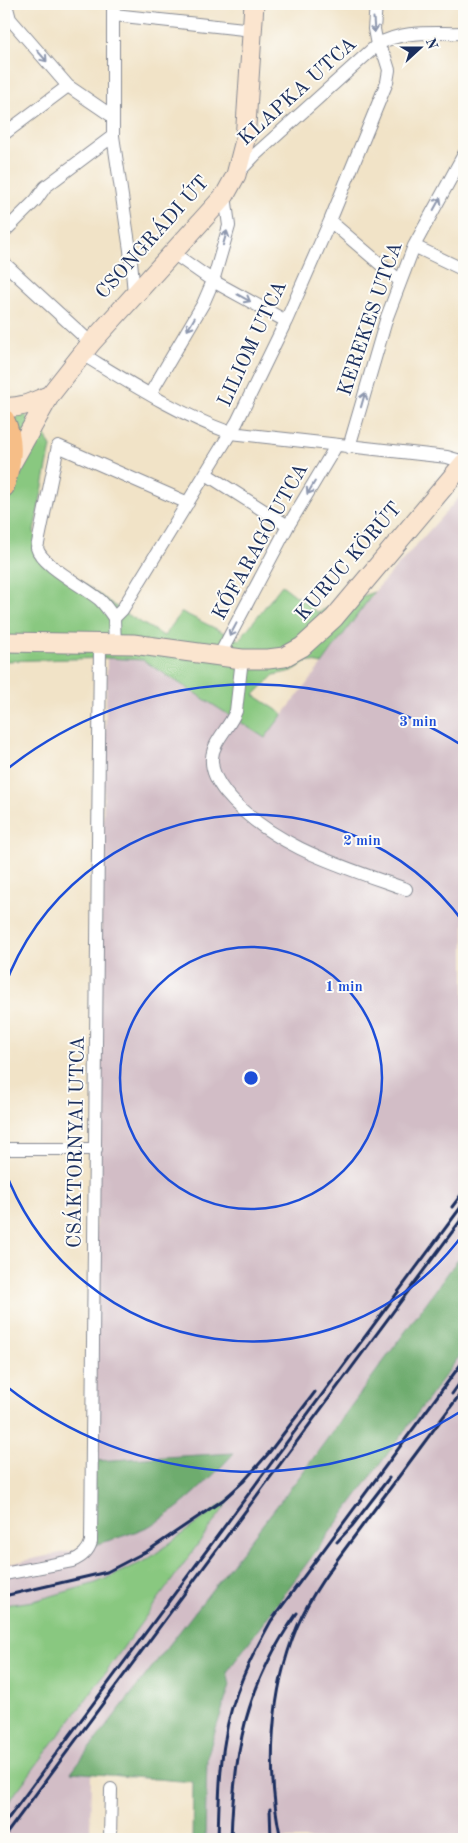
<svg xmlns="http://www.w3.org/2000/svg" width="468" height="1843" font-family="'Old Standard TT',serif">
  <rect width="100%" height="100%" fill="#fdfcf7"/>
  <filter id="ink" filterUnits="userSpaceOnUse"><feTurbulence type="fractalNoise" baseFrequency=".02" numOctaves="2"/><feDisplacementMap in="SourceGraphic" scale="10" xChannelSelector="R" yChannelSelector="G"/><feConvolveMatrix kernelMatrix="1 2 1 2 8 2 1 2 1" color-interpolation-filters="sRGB"/></filter>
  <filter id="wash" filterUnits="userSpaceOnUse"><feTurbulence type="fractalNoise" baseFrequency=".0096" numOctaves="4" result="noise"/><feDisplacementMap in="SourceGraphic" scale="20" xChannelSelector="R" yChannelSelector="G"/><feGaussianBlur stdDeviation="1.12" result="paint"/><feColorMatrix in="noise" values="0 0 0 0 0 0 0 0 0 0 0 0 0 0 0 0 0 1.4 0 .05"/><feComposite in="paint" operator="in"/></filter>
  <g filter="url(#wash)">
    <rect width="100%" height="100%" fill="#f1e3c7"/>
    <path fill="#d2bdc6" d="M464 492V1251L303 1472 72 1772 91 1774 90 1839H4V1808L84 1702 231 1499 147 1560 96 1583 34 1601 4 1605V1565L89 1547 234 1454 94 1461 96 1149 107 658 143 660 265 738 322 664 374 592Z
      M464 1350V1839H205L207 1757 230 1685 227 1672Z"/>
    <path fill="#89c880" stroke="#527c6f" d="M4 394 45 435 51 447 34 531 40 553 128 615 164 636 182 612 239 640 282 585 317 612 374 592 322 664 308 661 292 671 274 675 254 695 283 714 265 738 143 660 107 658 4 661Z
      M232 1497 84 1702 4 1808V1605L34 1601 96 1583 147 1560Z"/>
    <path fill="#6eac6e" stroke="#446e66" d="M464 1251V1350L227 1672 230 1685 207 1757 205 1839H192L193 1782 71 1772 303 1472Z
      M234 1453C211 1478 188 1502 159 1521 140 1532 110 1540 89 1547L94 1461Z"/>
  </g>
  <g filter="url(#ink)">
    <g fill="none" stroke-linecap="round" stroke-linejoin="round">
      <defs>
        <path id="street" d="M6 4 10 19 68 86 112 116
          M113 4V136L130 250 134 293
          M114 15 253 30
          M4 134 68 86
          M239 172 256 154 377 45C403 29 435 34 464 33
          M330 221 400 281
          M4 232 36 200 45 187 113 136
          M414 246 464 270
          M173 253 213 281 286 321
          M4 263 91 343
          M82 354C130 383 178 414 231 433L447 457 464 462
          M150 394 203 304 213 281 229 226 225 195
          M349 447 387 317 414 246 464 154
          M206 474 288 526
          M114 618C110 612 105 605 100 600 85 587 41 565 37 548L58 446 188 503
          M115 645 114 618 122 610 237 422 286 321 330 221 387 82 389 70 385 57 377 45 374 29 376 4
          M219 656 288 526 336 446
          M242 659 236 711C230 727 213 741 212 758 211 771 218 783 226 793 270 846 343 867 406 889
          M4 1149H96
          M4 1574 72 1561C82 1557 88 1552 91 1542L100 645
          M110 1839 111 1789"/>
        <path id="secondary" d="M4 407C21 409 35 401 50 395
          M10 466 50 395 91 343 225 195 236 175 245 140 254 4
          M4 642 133 644 242 659H268L284 657 302 647 334 618 464 463"/>
        <path id="primary" d="M4 419C15 442 11 463 4 487"/>
      </defs>
      <use href="#street" stroke="#868992" stroke-width="14"/>
      <use href="#secondary" stroke="#868992" stroke-width="21"/>
      <use href="#primary" stroke="#868992" stroke-width="22"/>
      <use href="#street" stroke="#fff" stroke-width="12"/>
      <use href="#secondary" stroke="#fbe5cf" stroke-width="19"/>
      <use href="#primary" stroke="#f6be87" stroke-width="20"/>
      <path stroke="#1b2f5e" stroke-width="3" d="M452 1207 464 1191
        M452 1394 464 1377
        M337 1542 352 1526 389 1478
        M4 1596 107 1572 149 1550 223 1500 243 1482 268 1454 315 1392
        M270 1809 271 1839
        M4 1824 464 1203
        M4 1837 464 1216
        M218 1839C219 1806 219 1772 225 1739 231 1697 251 1657 271 1621L464 1360
        M231 1839C234 1750 245 1688 297 1613
        M281 1839C266 1772 270 1691 297 1627 313 1589 340 1556 365 1522 398 1478 431 1433 464 1389"/>
    </g>
    <defs><path id="oneway-shaft" d="M-6 0H5M1.5-3L5.5 0L1.5 3" fill="none" stroke-width="1.6" stroke-linecap="round" stroke-linejoin="round" transform="scale(1.25)"/></defs>
    <g stroke="#8d97ae">
      <use href="#oneway-shaft" transform="translate(374 25) rotate(86)"/>
      <use href="#oneway-shaft" transform="translate(42 56) rotate(49)"/>
      <use href="#oneway-shaft" transform="translate(437 204) rotate(-61)"/>
      <use href="#oneway-shaft" transform="translate(225 238) rotate(-74)"/>
      <use href="#oneway-shaft" transform="translate(244 298) rotate(29)"/>
      <use href="#oneway-shaft" transform="translate(191 324) rotate(120)"/>
      <use href="#oneway-shaft" transform="translate(363 400) rotate(-74)"/>
      <use href="#oneway-shaft" transform="translate(311 488) rotate(121)"/>
      <use href="#oneway-shaft" transform="translate(233 630) rotate(118)"/>
    </g>
  </g>
  <g fill="none" stroke="#1d4ed8" stroke-width="2.5">
    <circle cx="251" cy="1078" r="131"/>
    <path d="M464 1233A263 263 0 0 1 4 1168M4 988A263 263 0 0 1 464 923"/>
    <path d="M463 1410A394 394 0 0 1 6 1386M6 770A394 394 0 0 1 463 746"/>
  </g>
  <g text-anchor="middle" dominant-baseline="central" stroke-width="4" stroke-linejoin="round" paint-order="stroke">
    <g font-size="20" fill="#1b2f5e" stroke="#fdfcf7">
      <text transform="translate(298 92) rotate(-42)">KLAPKA UTCA</text>
      <text transform="translate(153 238) rotate(-48)">CSONGRÁDI ÚT</text>
      <text transform="translate(371 319) rotate(-71)">KEREKES UTCA</text>
      <text transform="translate(253 344) rotate(-65)">LILIOM UTCA</text>
      <text transform="translate(261 542) rotate(-61)">KŐFARAGÓ UTCA</text>
      <text transform="translate(349 562) rotate(-49)">KURUC KÖRÚT</text>
      <text transform="translate(77 1142) rotate(-89)">CSÁKTORNYAI UTCA</text>
    </g>
  </g>
  <circle cx="251" cy="1078" r="8" fill="#1d4ed8" stroke="#fdfcf7" stroke-width="2.5"/>
  <g font-size="15" text-anchor="middle" font-weight="bold" fill="#1d4ed8" stroke="#fdfcf7" stroke-width="4" stroke-linejoin="round" paint-order="stroke">
    <text x="418" y="726">3 min</text>
    <text x="362" y="845">2 min</text>
    <text x="344" y="991">1 min</text>
  </g>
  <rect width="468" height="1843" fill="none" stroke="#fdfcf7" stroke-width="20"/>
  <g transform="translate(420 48) rotate(69)" stroke="#fdfcf7" stroke-width="4" paint-order="stroke">
  <path d="M0-4L9 19L0 12L-9 19Z" fill="#1b2f5e"/>
  <text y="-8" font-size="14" font-weight="bold" text-anchor="middle" fill="#1b2f5e">N</text>
  </g>
</svg>
